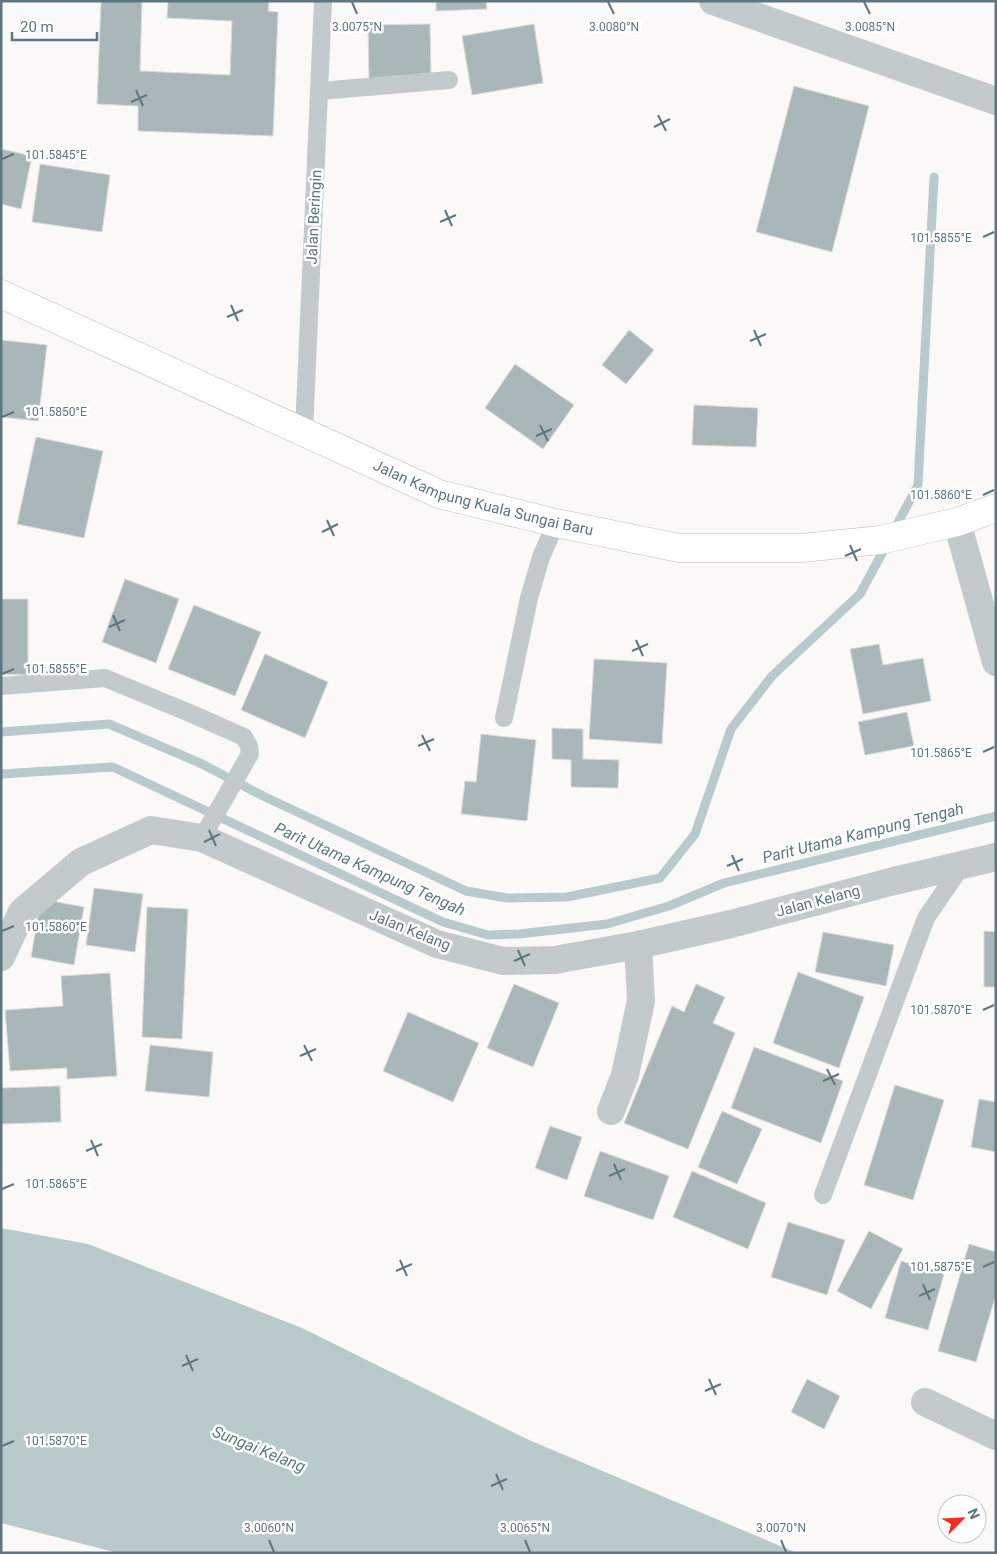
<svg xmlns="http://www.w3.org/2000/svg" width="997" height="1554" font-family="Roboto,sans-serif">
  <rect width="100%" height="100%" fill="#faf9f7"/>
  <path fill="#b9cacc" d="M1 1228 88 1244 302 1328 529 1440 797 1553H118L1 1523Z"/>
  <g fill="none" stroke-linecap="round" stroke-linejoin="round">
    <path stroke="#b9cacc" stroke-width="9" d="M894 530 918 485 934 177
      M1 732 109 724 202 764 263 796 466 891 507 898 567 897 660 878 695 834 731 729 772 676 860 594 887 544
      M1 774 113 767 443 922 488 935 519 934 607 924 669 906 724 883 996 816"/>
  </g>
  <path fill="#a9b6ba" stroke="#dcdbd9" d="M101 1H142L140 71 230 75 232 21 167 18 168 1H269L268 11 278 12 273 136 138 131V106L97 104Z
    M436 1H486L487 9 436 11Z
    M430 24 431 78 369 79 368 25Z
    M534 24 543 83 472 95 462 36Z
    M794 86 869 106 832 252 756 232Z
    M1 149 32 156 21 209 1 204Z
    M40 164 110 175 102 232 32 222Z
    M629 330 654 350 626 384 602 365Z
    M1 340 47 345 38 421 1 417Z
    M515 364 574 405 543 449 485 408Z
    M694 405 758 408 756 447 692 445Z
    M36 437 103 451 84 538 17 524Z
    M125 579 179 599 156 663 102 642Z
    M1 599H28V675L1 674Z
    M194 605 261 632 235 696 168 669Z
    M879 644 883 665 923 658 931 701 863 714 850 649Z
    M265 654 328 682 305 738 241 710Z
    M594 659 667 663 662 744 589 739Z
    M907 712 914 746 865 755 858 722Z
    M552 728 583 729V759L619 760 618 788 571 787V760L552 759Z
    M481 734 536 740 527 821 461 814 465 781 476 782Z
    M94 888 143 894 135 952 86 945Z
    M41 899 84 907 74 965 31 957Z
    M147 907 188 909 182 1039 142 1037Z
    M984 931 996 932V987H984Z
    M823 932 894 945 886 986 815 972Z
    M798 972 864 997 839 1068 773 1043Z
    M110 973 117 1076 67 1079V1068L10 1071 5 1010 63 1006 61 976Z
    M514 984 559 1003 533 1067 487 1048Z
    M696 984 725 997 713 1023 735 1033 688 1149 624 1123 672 1006 684 1012Z
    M408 1012 479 1043 453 1102 383 1071Z
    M150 1045 213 1052 209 1097 145 1091Z
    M754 1047 843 1081 821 1143 731 1108Z
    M895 1085 944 1100 913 1200 864 1185Z
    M60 1086 61 1122 1 1124V1088Z
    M979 1099 996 1102V1152L971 1147Z
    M722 1111 762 1129 737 1184 698 1167Z
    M550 1126 582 1137 567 1180 535 1168Z
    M600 1151 669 1176 653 1220 584 1196Z
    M692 1171 766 1203 748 1249 673 1217Z
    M788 1222 845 1240 827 1295 771 1277Z
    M869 1231 903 1249 871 1309 837 1291Z
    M969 1244 996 1252V1294L976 1362 938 1351Z
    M901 1261 944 1274 928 1330 885 1318Z
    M807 1379 840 1396 824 1429 791 1412Z"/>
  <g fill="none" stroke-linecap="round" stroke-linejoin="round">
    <defs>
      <g id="secondary">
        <path id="s1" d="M1 294 439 494 556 523 679 548H802L880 540 957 522 996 508"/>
      </g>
    </defs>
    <use href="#secondary" stroke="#b5bec1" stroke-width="29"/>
    <path stroke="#c2cacc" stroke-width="18" d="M320 91 449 80
      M304 432 323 1
      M1 686 105 678 192 714 244 737 249 746 250 754 202 838
      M504 718 529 598 541 557 556 523
      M823 1195 926 918 963 864"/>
    <path stroke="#c2cacc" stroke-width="28" d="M713 1 996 101
      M957 522 996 662
      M1 957 22 912 81 862 151 830 202 838 437 944 503 961 555 960 638 945 731 924 894 881 996 857
      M611 1111 625 1075 641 1001 638 945
      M925 1402 996 1436"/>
    <use href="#secondary" stroke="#fff" stroke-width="28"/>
  </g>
  <path fill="none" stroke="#5e767f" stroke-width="2" d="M352 2 357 14M608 2 614 14M864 2 870 14M136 90 143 106M131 102 147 95M658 115 666 131M654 127 670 119M2 159 14 154M445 210 452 226M440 222 456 215M983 237 994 232M231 305 238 321M227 317 243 310M754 330 761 346M750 341 766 334M2 417 14 412M540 425 548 441M536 436 552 429M983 495 994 490M327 520 334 536M322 532 338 524M850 545 857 561M845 556 861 549M113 615 120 631M109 627 125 620M636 640 643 656M632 651 648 644M2 674 14 669M422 735 430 751M418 746 434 739M983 752 994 747M209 830 216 846M204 842 220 834M732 855 739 871M727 866 743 859M2 931 14 926M518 950 525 966M514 961 530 954M983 1010 994 1005M304 1045 312 1061M300 1056 316 1049M827 1069 835 1085M823 1081 839 1074M91 1140 98 1156M86 1151 102 1144M614 1164 621 1180M609 1176 625 1169M2 1189 14 1184M400 1260 407 1276M983 1267 994 1262M396 1271 412 1264M923 1284 930 1300M919 1296 935 1289M186 1355 193 1371M182 1366 198 1359M709 1379 716 1395M705 1391 721 1384M2 1446 14 1441M496 1474 503 1490M491 1486 507 1479M269 1540 274 1552M525 1540 530 1552M781 1540 786 1552"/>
  <g text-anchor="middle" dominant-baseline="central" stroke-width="5" stroke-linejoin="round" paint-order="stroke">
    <g font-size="15" fill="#5e767f" stroke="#fff">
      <text transform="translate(314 217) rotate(-87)">Jalan Beringin</text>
      <text stroke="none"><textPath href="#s1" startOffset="525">Jalan Kampung Kuala Sungai Baru</textPath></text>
      <text transform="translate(818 901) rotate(-15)">Jalan Kelang</text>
      <text transform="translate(410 930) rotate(22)">Jalan Kelang</text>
    </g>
    <g font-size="16" font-style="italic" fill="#5e7b7e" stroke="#fff">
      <text transform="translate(863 833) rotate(-14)">Parit Utama Kampung Tengah</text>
      <text transform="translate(370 869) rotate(24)">Parit Utama Kampung Tengah</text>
      <text transform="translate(259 1449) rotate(22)">Sungai Kelang</text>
    </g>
  </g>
  <g font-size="12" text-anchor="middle" fill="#5e767f" stroke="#fff" stroke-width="5" stroke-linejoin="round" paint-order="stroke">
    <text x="357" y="31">3.0075°N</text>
    <text x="614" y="31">3.0080°N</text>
    <text x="870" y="31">3.0085°N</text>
    <text x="56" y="159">101.5845°E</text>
    <text x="941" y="242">101.5855°E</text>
    <text x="56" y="416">101.5850°E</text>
    <text x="941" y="499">101.5860°E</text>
    <text x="56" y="673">101.5855°E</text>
    <text x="941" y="757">101.5865°E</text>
    <text x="56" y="931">101.5860°E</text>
    <text x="941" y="1014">101.5870°E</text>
    <text x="56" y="1188">101.5865°E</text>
    <text x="941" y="1271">101.5875°E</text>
    <text x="56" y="1445">101.5870°E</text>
    <text x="269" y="1532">3.0060°N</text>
    <text x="525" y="1532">3.0065°N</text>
    <text x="781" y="1532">3.0070°N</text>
  </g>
  <rect width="997" height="1554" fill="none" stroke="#5e767f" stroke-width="5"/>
  <g transform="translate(962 1519) rotate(66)"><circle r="24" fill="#ffffff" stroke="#bfc8cc"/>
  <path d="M0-4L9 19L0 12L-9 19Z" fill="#f12f21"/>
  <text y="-8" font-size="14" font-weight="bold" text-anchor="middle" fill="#5e767f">N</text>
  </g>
  <path d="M12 32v8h85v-8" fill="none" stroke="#5e767f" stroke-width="2.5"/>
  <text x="20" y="32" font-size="15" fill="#5e767f" stroke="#ffffff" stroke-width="4" paint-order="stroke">20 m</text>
</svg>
